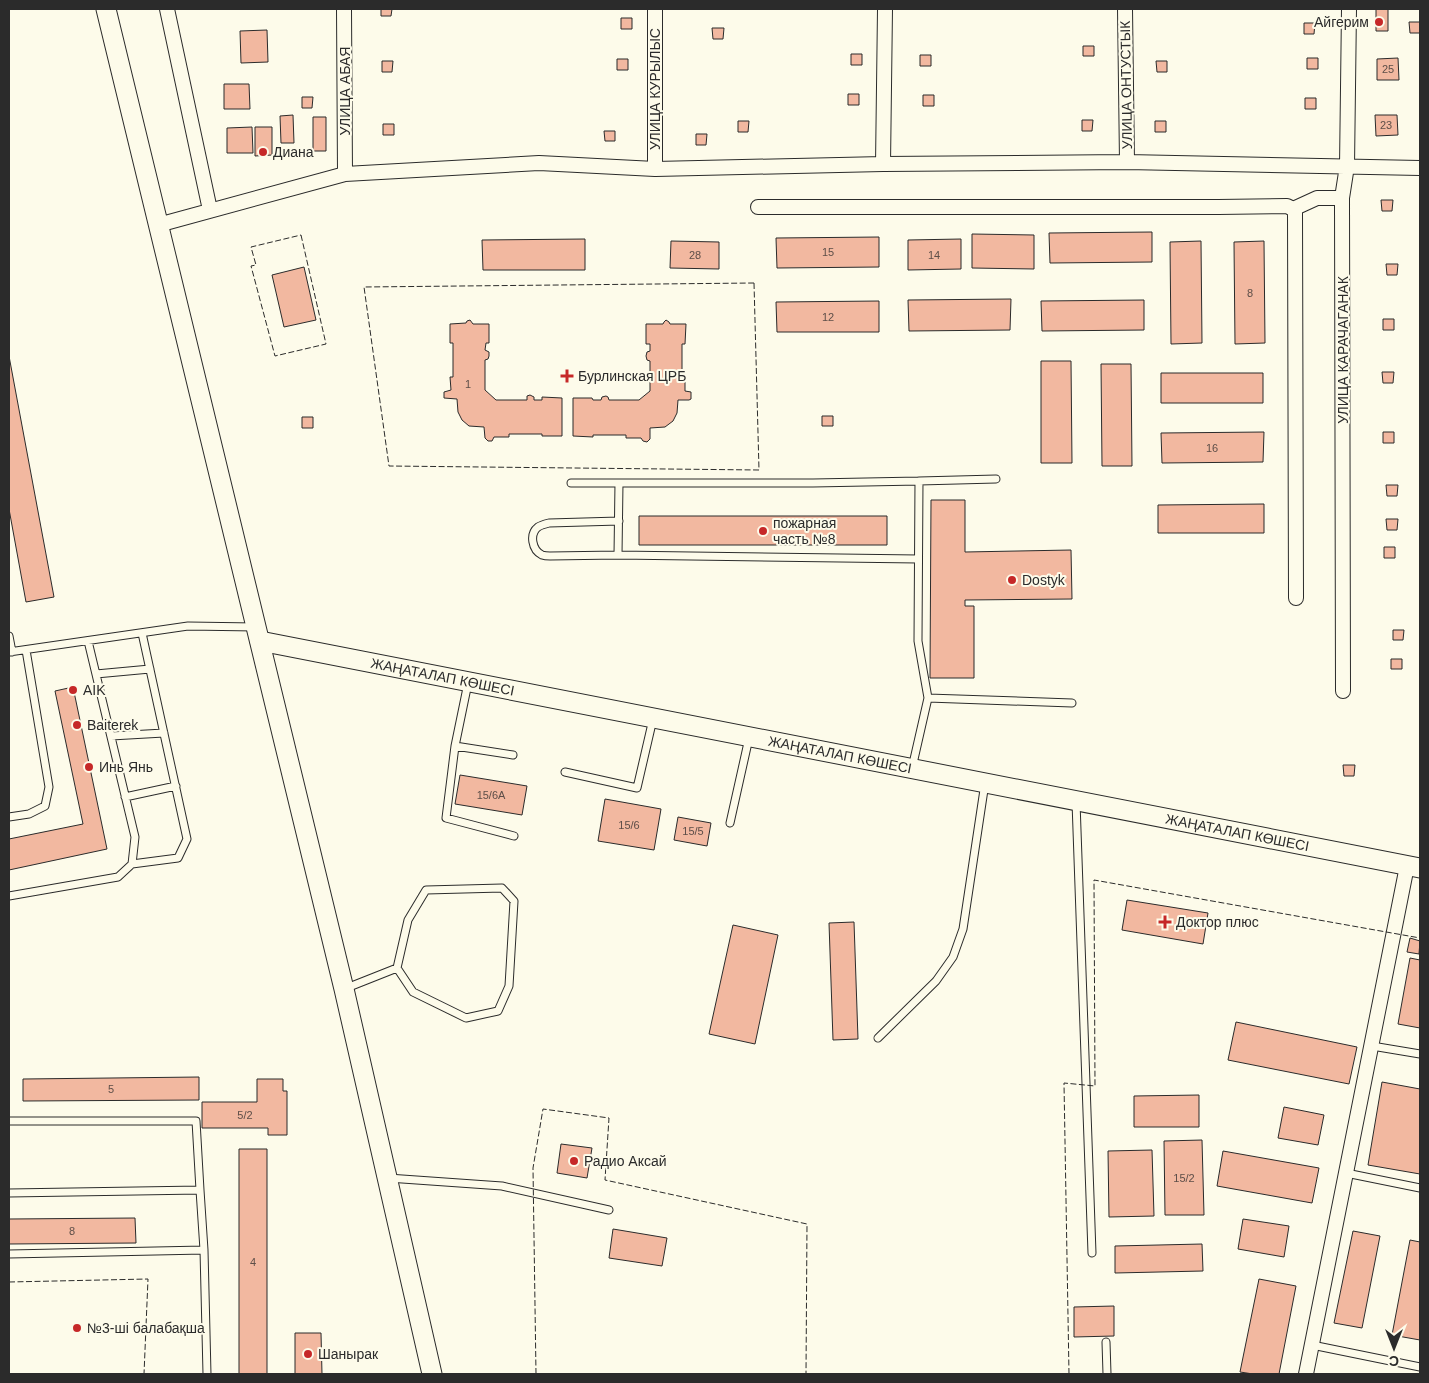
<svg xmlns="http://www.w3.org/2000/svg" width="1429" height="1383" font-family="Arial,sans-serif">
  <rect width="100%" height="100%" fill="#fdfbea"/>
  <path fill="#f2b8a0" stroke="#2b2b2b" d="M381 9H392L391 16H381Z
    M1376 9H1388V31H1376Z
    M621 18H632V29H621Z
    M1409 22H1420V33H1410Z
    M1304 23H1315L1314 34H1304Z
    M712 28H724L723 39H713Z
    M267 30 268 62 241 63 240 31Z
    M1083 46H1094V56H1083Z
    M851 54H862V65H851Z
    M920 55H931V66H920Z
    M1307 58H1318V69H1307Z
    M1398 58 1399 80H1377V59Z
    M617 59H628V70H617Z
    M382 61H393L392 72H382Z
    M1156 61H1167V72H1157Z
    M224 84H249L250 109H224Z
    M848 94H859V105H848Z
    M923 95H934V106H923Z
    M302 97H313L312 108H302Z
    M1305 98H1316V109H1305Z
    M293 115 294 143H281L280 116Z
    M1375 115H1397L1398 135 1376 136Z
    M313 117H326V151H313Z
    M1082 120H1093L1092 131H1082Z
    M738 121H749L748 132H738Z
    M1155 121H1166V132H1155Z
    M383 124H394V135H383Z
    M252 127 253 153H227V128Z
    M255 127H272V155L255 156Z
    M604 131H615V141H605Z
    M696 134H707L706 145H696Z
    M1381 200H1393L1392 211H1382Z
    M1152 232V262L1050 263 1049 233Z
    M972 234 1034 235V269L972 268Z
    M879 237V267L777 268 776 238Z
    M585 239V270H483L482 240Z
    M961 239V269L908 270V240Z
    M671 241 719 242V269L670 268Z
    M1201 241 1202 343 1171 344 1170 242Z
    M1264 241 1265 343 1235 344 1234 242Z
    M1386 264H1398L1397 275H1387Z
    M304 267 316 320 284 327 272 275Z
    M1011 299 1010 330 909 331 908 300Z
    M1144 300V330L1042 331 1041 301Z
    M879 301V332H777L776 302Z
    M1383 319H1394V330H1383Z
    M470 320 473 324H489V343H486L485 350 489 352V356L488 359 485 360V390L496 400H527V396L530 395 534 397V400H542V397L562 398V436H542V434H509V437H494L492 441H488L485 438 484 427 469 426 462 420 458 412 457 399 444 398V392L451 390 450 377H453V343H450V324L466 323 467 321Z
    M666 320 669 322 670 324H686L685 344H682V378H685V391L691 392V399L689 400H678L677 413 673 421 665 427 650 428V439L647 442 643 441 641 438H626V435H593V437L573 436V398H592L593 400H601L602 397 606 396 608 397 609 400H639L650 391V361L647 360 646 356 647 352 650 351V344H646V324H663L664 322Z
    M9 356 54 597 26 602 9 509Z
    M1041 361H1071L1072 463H1041Z
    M1101 364H1131L1132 466H1102Z
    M1382 372H1394L1393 383H1383Z
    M1161 373H1263V403H1161Z
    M822 416H833V426H822Z
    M302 417H313V428H302Z
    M1264 432 1263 462 1162 463 1161 433Z
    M1383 432H1394V443H1383Z
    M1386 485H1398L1397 496H1387Z
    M931 500H965V552L1071 550 1072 599 965 600V606H974V678H930Z
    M1264 504V533H1158V505Z
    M639 516H887V545H639Z
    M1386 519H1398L1397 530H1387Z
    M1384 547H1395V558H1384Z
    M1393 630H1404L1403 640H1393Z
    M1391 659H1402V669H1391Z
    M73 687 107 849 9 870V839L83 824 55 691Z
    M1343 765H1355L1354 776H1344Z
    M460 775 527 786 522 815 455 804Z
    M605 799 661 809 654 850 598 841Z
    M678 817 711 823 707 846 674 840Z
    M1127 900 1208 913 1203 944 1122 930Z
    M854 922 858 1039 833 1040 829 923Z
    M733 925 778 935 755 1044 709 1034Z
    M1410 938 1420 941 1419 954 1407 952Z
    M1410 958 1420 960V1028L1398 1024Z
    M1236 1022 1357 1047 1349 1084 1228 1060Z
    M199 1077V1100L23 1101V1079Z
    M257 1079H283V1091H287V1135H268V1128H202V1102H257Z
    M1382 1082 1420 1089V1174L1368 1165Z
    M1199 1095V1127H1134V1096Z
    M1284 1107 1324 1115 1318 1145 1278 1138Z
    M1202 1140 1204 1215H1165L1164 1141Z
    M561 1144 592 1148 587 1178 557 1173Z
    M239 1149H267V1374H239Z
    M1152 1150 1154 1216 1109 1217 1108 1151Z
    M1223 1151 1319 1168 1312 1203 1217 1186Z
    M135 1218 136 1243 9 1244V1219Z
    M1243 1219 1289 1226 1284 1257 1238 1249Z
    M613 1229 667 1238 662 1266 609 1258Z
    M1353 1231 1380 1236 1362 1328 1334 1323Z
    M1410 1240 1420 1242V1340L1392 1335Z
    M1202 1244 1203 1271 1115 1273V1246Z
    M1259 1279 1296 1286 1279 1374H1253L1240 1372Z
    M1114 1306V1336L1074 1337V1307Z
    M295 1333H321L322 1374H295Z"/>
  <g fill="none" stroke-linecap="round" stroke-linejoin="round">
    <defs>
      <path id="service" d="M571 483H813L919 481
        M619 483 618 555 918 559
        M618 555 550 556C548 556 545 556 542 555 532 550 529 534 538 527 541 525 545 524 549 523L619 521
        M9 636 12 652
        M9 652 188 626 256 627
        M96 674 150 669
        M468 683 455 746 446 818 514 836
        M928 698 1072 703
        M111 736 164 733
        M455 746 513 755
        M912 768 928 698 918 641 919 481 996 479
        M565 772 637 788 653 719
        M125 797 176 786
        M1076 802 1092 1253
        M9 817 29 814 45 806 49 787 26 650
        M730 823 749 738
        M132 864 178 858 187 839 142 633
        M502 888 514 901 509 986 498 1011 466 1018 413 992 397 968 408 920 426 890Z
        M9 896 118 877 132 864 135 837 88 641
        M344 989 397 968
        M878 1038 936 981 953 957 963 929 985 783
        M1372 1046 1420 1054
        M9 1121H196L200 1190
        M1346 1173 1420 1188
        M388 1178 502 1186 609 1210
        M9 1193 200 1190 204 1250
        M9 1254 204 1250 207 1374
        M1106 1342 1107 1374
        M1312 1345 1420 1367"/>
      <path id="minor" d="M167 9 210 210
        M344 9 345 174
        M1125 9 1127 162
        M883 164 885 9
        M655 169V9
        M758 207H1218L1287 206 1293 209 1317 198H1342
        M1293 209 1295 213 1296 598
        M158 225 345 174 539 163 655 169 883 164 1127 162 1420 168
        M1343 691 1342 198 1347 166 1349 9
        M1306 1374 1407 866"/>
      <g id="secondary">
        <path d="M106 9 344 989 432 1374"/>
        <path id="s1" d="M260 641 1420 868"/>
      </g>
    </defs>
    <use href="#service" stroke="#2b2b2b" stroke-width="9"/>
    <use href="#minor" stroke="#2b2b2b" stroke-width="16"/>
    <use href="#secondary" stroke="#2b2b2b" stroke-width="21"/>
    <use href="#service" stroke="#fdfbea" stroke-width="7"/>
    <use href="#minor" stroke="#fdfbea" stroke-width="14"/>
    <use href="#secondary" stroke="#fdfbea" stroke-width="19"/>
    <path stroke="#2b2b2b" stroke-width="1" stroke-dasharray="6 2.5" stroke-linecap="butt" d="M301 235 326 344 275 356 251 266 256 265 251 247Z
      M754 283 759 470 389 466 364 287Z
      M9 1282 148 1279 144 1374
      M536 1374 533 1168 543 1109 609 1118 605 1180 807 1224 806 1374
      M1069 1374 1064 1083 1095 1086 1094 880 1420 938"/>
  </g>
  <g fill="#c62828" stroke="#fdfbea" stroke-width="2">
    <circle cx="1379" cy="22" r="5"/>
    <circle cx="263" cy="152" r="5"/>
    <path d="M564.5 368.5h5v5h5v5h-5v5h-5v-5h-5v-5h5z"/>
    <circle cx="763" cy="531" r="5"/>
    <circle cx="1012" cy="580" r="5"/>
    <circle cx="73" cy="690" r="5"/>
    <circle cx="77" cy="725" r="5"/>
    <circle cx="89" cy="767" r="5"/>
    <path d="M1162.5 914.5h5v5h5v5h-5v5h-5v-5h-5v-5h5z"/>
    <circle cx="574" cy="1161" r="5"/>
    <circle cx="77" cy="1328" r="5"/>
    <circle cx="308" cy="1354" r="5"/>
  </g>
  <g text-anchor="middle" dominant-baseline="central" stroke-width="4" stroke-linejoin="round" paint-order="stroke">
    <g font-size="11" fill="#5d4e48">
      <text x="1388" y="69">25</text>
      <text x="1386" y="125">23</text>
      <text x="828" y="252">15</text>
      <text x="695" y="255">28</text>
      <text x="934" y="255">14</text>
      <text x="1250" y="293">8</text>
      <text x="828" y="317">12</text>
      <text x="468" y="384">1</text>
      <text x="1212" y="448">16</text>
      <text x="491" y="795">15/6А</text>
      <text x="629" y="825">15/6</text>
      <text x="693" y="831">15/5</text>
      <text x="111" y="1089">5</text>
      <text x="245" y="1115">5/2</text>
      <text x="1184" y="1178">15/2</text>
      <text x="72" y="1231">8</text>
      <text x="253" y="1262">4</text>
    </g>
    <g font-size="14" fill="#2b2b2b" stroke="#fdfbea" text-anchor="start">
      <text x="1369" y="22" text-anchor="end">Айгерим</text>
      <text x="273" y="152">Диана</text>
      <text x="578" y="376">Бурлинская ЦРБ</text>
      <text x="773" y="523">пожарная<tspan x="773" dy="16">часть №8</tspan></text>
      <text x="1022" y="580">Dostyk</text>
      <text x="83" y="690">AIK</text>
      <text x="87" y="725">Baiterek</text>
      <text x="99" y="767">Инь Янь</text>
      <text x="1176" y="922">Доктор плюс</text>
      <text x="584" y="1161">Радио Аксай</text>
      <text x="87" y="1328">№3-ші балабақша</text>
      <text x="318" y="1354">Шанырак</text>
    </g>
    <g font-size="14" fill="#2b2b2b" stroke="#fdfbea">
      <text transform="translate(1126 85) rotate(-91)">УЛИЦА ОНТУСТЫК</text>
      <text transform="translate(655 89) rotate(-90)">УЛИЦА КУРЫЛЫС</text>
      <text transform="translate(345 91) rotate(-90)">УЛИЦА АБАЯ</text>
      <text transform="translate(1343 350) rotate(-90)">УЛИЦА КАРАЧАГАНАК</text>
      <text stroke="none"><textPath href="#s1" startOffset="186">ЖАҢАТАЛАП КӨШЕСІ</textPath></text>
      <text stroke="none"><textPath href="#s1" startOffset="591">ЖАҢАТАЛАП КӨШЕСІ</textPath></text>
      <text stroke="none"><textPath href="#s1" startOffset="996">ЖАҢАТАЛАП КӨШЕСІ</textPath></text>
    </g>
  </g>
  <rect width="1429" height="1383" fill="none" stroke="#2b2b2b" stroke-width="20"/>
  <g transform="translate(1394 1348) rotate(180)" stroke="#fdfbea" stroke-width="4" paint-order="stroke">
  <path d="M0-4L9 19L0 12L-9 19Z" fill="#2b2b2b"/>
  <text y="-8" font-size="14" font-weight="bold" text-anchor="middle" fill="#2b2b2b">С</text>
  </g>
</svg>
